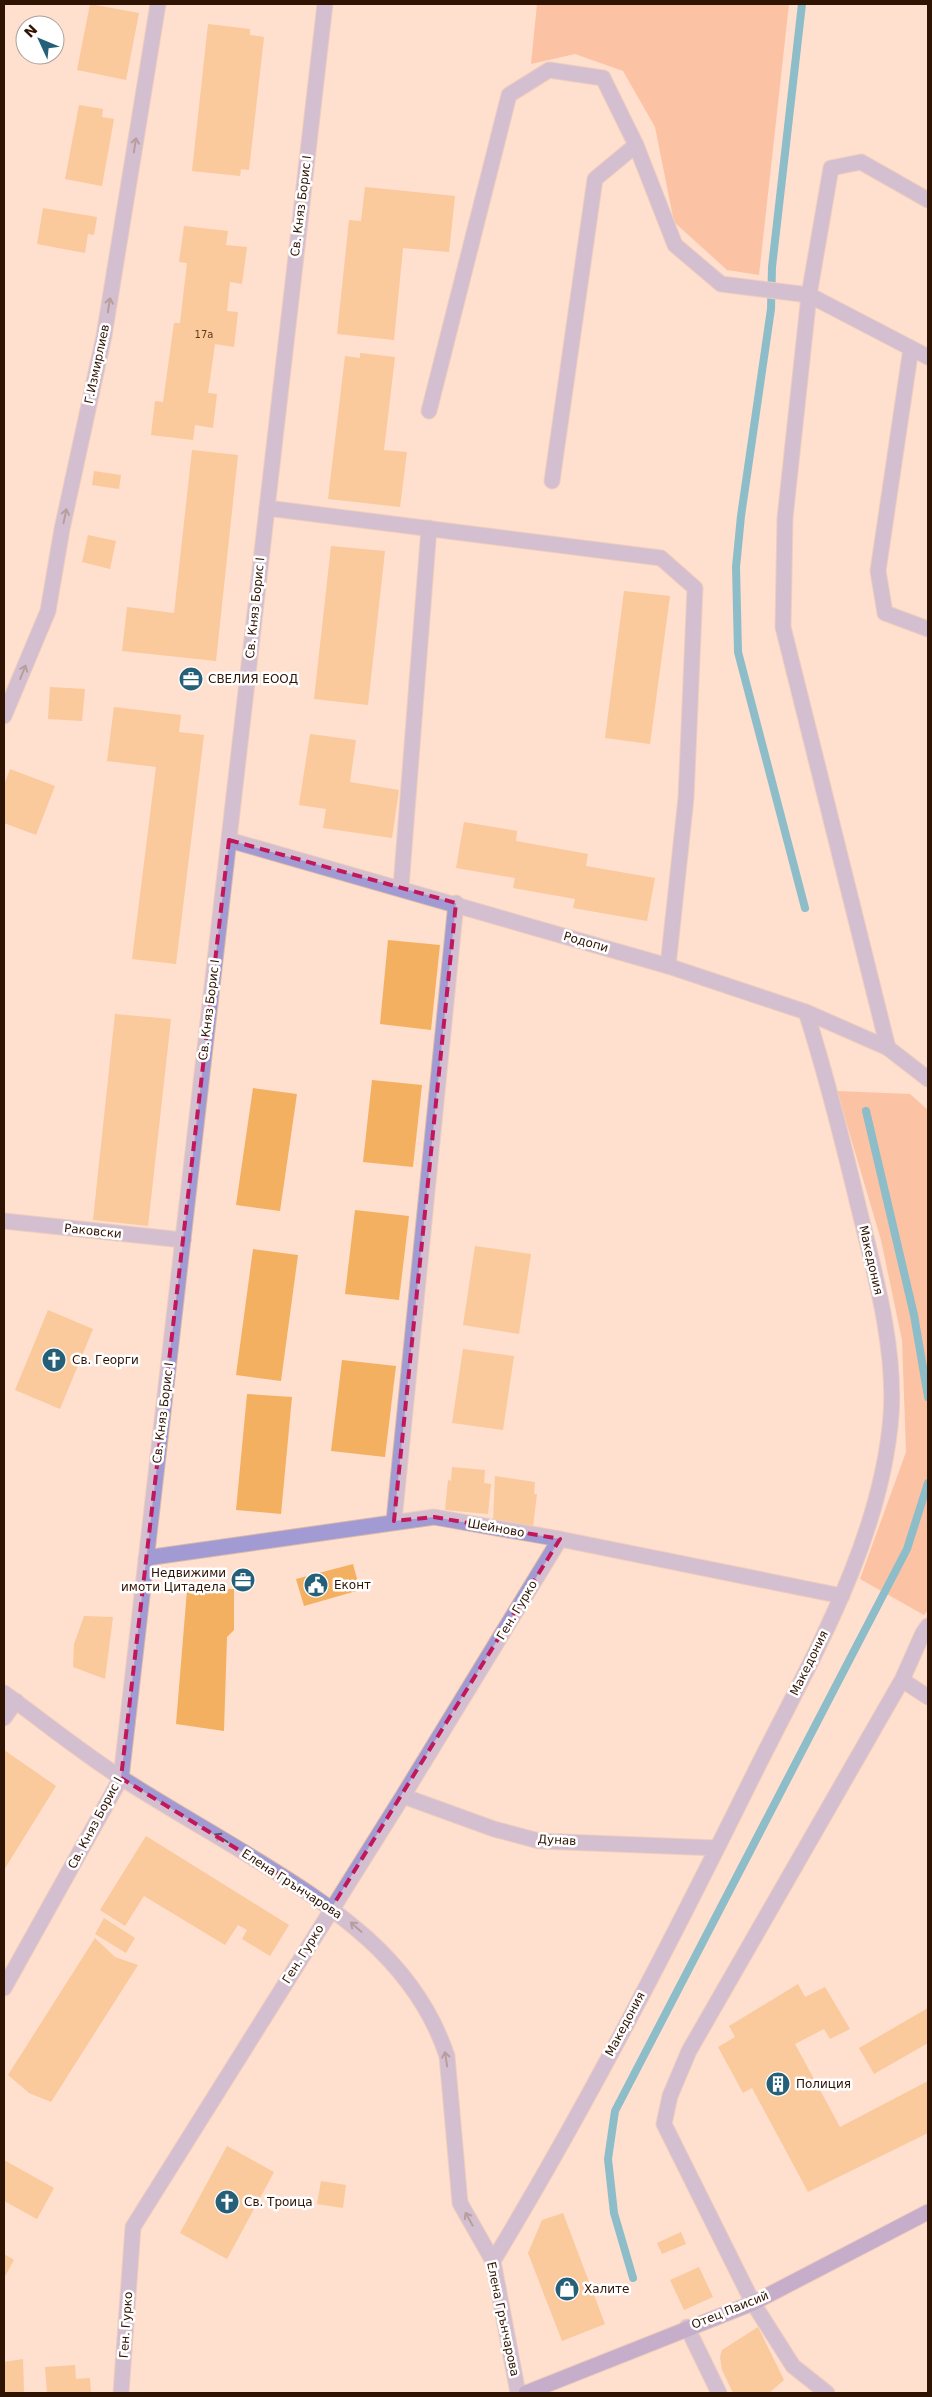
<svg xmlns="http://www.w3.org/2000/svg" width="932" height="2397" font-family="'DejaVu Sans',sans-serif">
  <rect width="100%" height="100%" fill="#ffdfce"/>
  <path fill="#f8a171" d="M537 4H789L759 275 727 270 674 222 655 127 623 71 575 54 531 64Z
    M837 1091 910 1094 928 1110V1610L924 1615 860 1579 906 1452 902 1340 881 1240Z"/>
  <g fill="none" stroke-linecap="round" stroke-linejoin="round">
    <path stroke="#0095c4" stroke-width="8" d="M802 4 772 267 771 309 741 516 736 567 738 652 805 908
      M866 1111 914 1315 928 1397
      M633 2278 614 2213 608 2159 615 2111 907 1549 928 1483"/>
  </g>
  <path fill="#f3b060" d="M90 4 139 13 126 80 77 70Z
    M208 24 250 29V35L264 37 249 170 241 169 240 176 192 171Z
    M79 105 103 109 102 117 114 119 102 186 65 179Z
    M365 187 455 196 449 252 403 248 394 340 337 334 349 220 361 221Z
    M43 208 97 217 94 235 88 234 85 253 37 244Z
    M184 226 228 231 226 245 247 247 242 284 230 282 227 311 238 312 234 347 215 344 208 393 217 394 213 428 195 425 193 440 151 435 155 401 163 402 174 323H180L187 263 179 262Z
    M360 353 395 357 384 450 407 452 400 507 328 499 345 356 360 358Z
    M192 450 238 455 216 661 122 651 127 607 174 613Z
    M94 471 121 475 119 489 92 485Z
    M88 535 116 541 110 569 82 562Z
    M331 546 385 551 368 705 314 699Z
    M624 591 670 596 650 744 605 738Z
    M50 687 85 689 82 721 48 719Z
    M114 707 181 715 179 732 204 735 176 964 132 959 156 767 107 761Z
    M310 734 356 740 350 782 399 790 392 838 323 828 326 809 299 805Z
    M10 769 55 786 36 835 4 823V785Z
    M464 822 517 831 516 841 588 854 586 866 655 878 647 921 573 908 575 899 513 888 515 878 456 868Z
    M388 940 440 945 431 1030 380 1024Z
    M115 1014 171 1019 148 1226 93 1220Z
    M372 1080 422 1085 413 1167 363 1162Z
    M253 1088 297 1094 280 1211 236 1205Z
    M355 1210 409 1216 399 1300 345 1294Z
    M475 1246 531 1254 519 1334 463 1325Z
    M253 1249 298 1255 281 1381 236 1375Z
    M48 1310 93 1329 60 1409 15 1390Z
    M463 1349 514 1356 503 1430 452 1423Z
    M342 1360 396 1366 385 1457 331 1451Z
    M247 1394 292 1397 281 1514 236 1510Z
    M452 1467 485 1470 484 1483 491 1484 488 1514 445 1510 448 1480 451 1481Z
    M495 1476 535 1482 534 1494H537L533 1526 493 1521Z
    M353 1564 360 1590 304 1606 296 1579Z
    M234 1589V1630L227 1637 224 1731 176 1724 187 1590Z
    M84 1616 113 1617 105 1679 73 1667 74 1644Z
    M4 1750 56 1786 4 1870Z
    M146 1836 289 1925 270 1956 242 1939 247 1930 238 1925 225 1945 144 1896 125 1926 100 1910Z
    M104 1918 135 1938 126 1953 95 1934Z
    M95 1938 115 1957 138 1965 51 2102 29 2093 8 2075Z
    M798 1984 805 1997 825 1987 850 2029 830 2039 824 2029 795 2044 840 2127 928 2081V2133L808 2192 752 2088 743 2093 718 2047 735 2037 729 2026Z
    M928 2008V2043L874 2074 859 2048Z
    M227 2146 274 2172 227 2259 180 2233Z
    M4 2160 54 2188 37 2219 4 2201Z
    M321 2181 346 2185 343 2208 317 2204Z
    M563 2213 605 2324 562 2341 528 2253 542 2220Z
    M681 2232 686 2244 662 2254 657 2243Z
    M4 2254 14 2260 4 2278Z
    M699 2267 713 2297 684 2310 670 2280Z
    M758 2327 784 2380 769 2393H733L722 2370 720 2357 722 2350Z
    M23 2359 24 2393H4V2362Z
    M75 2365 76 2379 90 2378 91 2393H47L45 2367Z"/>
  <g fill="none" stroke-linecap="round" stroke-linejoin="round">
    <defs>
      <path id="minor" d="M911 348 878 571 885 613 928 629
        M429 411 509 95 549 70 603 78 636 145 675 245 721 284 809 295 928 357
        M552 481 595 179 636 145
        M267 508 661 558 695 588 686 798 668 966
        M4 716 48 611 62 529 104 336 158 4
        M401 887 429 528
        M888 1048 783 627 785 518 809 295 831 168 861 162 928 200
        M4 1221 183 1240
        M394 1521 456 903
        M146 1558 434 1517 560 1539 842 1596
        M902 1680 928 1697
        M4 1693C43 1721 82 1753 123 1779 165 1806 208 1830 250 1856 332 1906 415 1959 447 2056L460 2203 493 2261 518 2393
        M4 1718 16 1701
        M403 1796 494 1829 539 1841 717 1848
        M493 2261C588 2104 672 1940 753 1776 809 1663 881 1543 891 1416 896 1349 875 1274 859 1209 843 1142 827 1077 806 1012
        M687 2327 719 2393
        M121 2393 133 2227 403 1796 560 1539
        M827 2393 793 2366 753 2303 664 2124 670 2096 689 2051 902 1680 923 1633 928 1626"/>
      <path id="tertiary" d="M229 840 668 966 806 1012 888 1048 928 1079
        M4 1988 121 1778 325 4"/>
      <path id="secondary" d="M526 2393 753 2303 928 2212"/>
    </defs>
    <use href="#minor" stroke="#dabaa9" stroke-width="17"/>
    <use href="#tertiary" stroke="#dabaa9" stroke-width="17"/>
    <use href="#secondary" stroke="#dabaa9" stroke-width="17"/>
    <use href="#minor" stroke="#a19ad3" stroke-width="15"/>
    <use href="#tertiary" stroke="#a19ad3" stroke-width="15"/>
    <use href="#secondary" stroke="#8073c7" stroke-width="15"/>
  </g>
  <defs><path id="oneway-shaft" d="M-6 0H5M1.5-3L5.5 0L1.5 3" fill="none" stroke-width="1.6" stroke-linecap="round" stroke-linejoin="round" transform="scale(1.25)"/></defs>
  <g stroke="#625061">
    <use href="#oneway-shaft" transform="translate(135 145) rotate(-81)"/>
    <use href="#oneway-shaft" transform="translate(109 305) rotate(-81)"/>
    <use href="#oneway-shaft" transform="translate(65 516) rotate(-78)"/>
    <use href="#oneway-shaft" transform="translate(23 672) rotate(-68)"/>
    <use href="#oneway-shaft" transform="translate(221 1838) rotate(-149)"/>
    <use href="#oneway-shaft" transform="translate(356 1927) rotate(-139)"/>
    <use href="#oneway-shaft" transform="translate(446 2059) rotate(-99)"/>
    <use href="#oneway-shaft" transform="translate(469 2219) rotate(-119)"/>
  </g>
  <path d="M0 0H932V2397H0ZM229 840 456 903 394 1521 434 1517 560 1539 332 1907 121 1778Z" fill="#ffdfce" fill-opacity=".55" fill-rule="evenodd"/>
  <path fill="none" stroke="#c2185b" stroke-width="4" stroke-dasharray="10 6" stroke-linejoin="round" d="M229 840 456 903 394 1521 434 1517 560 1539 332 1907 121 1778Z"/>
  <defs>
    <symbol id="office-disc" viewBox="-11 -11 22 22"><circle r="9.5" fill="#255f78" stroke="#fff"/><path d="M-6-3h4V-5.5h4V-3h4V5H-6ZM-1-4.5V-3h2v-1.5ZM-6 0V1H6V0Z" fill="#fff"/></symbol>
    <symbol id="church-disc" viewBox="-11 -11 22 22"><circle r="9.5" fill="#255f78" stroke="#fff"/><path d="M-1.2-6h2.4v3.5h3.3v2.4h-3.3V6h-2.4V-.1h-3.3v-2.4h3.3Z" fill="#fff"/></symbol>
    <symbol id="civic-disc" viewBox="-11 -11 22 22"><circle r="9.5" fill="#255f78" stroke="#fff"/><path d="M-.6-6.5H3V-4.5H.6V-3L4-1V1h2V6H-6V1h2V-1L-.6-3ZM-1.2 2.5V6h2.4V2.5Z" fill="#fff"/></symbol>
    <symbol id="building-disc" viewBox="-11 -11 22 22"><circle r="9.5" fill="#255f78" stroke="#fff"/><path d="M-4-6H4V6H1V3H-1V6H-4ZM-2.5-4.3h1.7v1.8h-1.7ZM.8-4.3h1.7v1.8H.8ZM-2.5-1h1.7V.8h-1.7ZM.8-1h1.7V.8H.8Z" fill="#fff"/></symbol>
    <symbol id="shop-disc" viewBox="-11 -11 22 22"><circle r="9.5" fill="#255f78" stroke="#fff"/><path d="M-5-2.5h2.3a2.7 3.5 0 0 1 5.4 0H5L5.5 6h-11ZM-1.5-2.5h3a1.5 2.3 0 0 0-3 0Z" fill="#fff"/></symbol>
  </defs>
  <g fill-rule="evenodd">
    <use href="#office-disc" x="177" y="665" width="28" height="28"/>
    <use href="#church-disc" x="40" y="1346" width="28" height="28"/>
    <use href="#office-disc" x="229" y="1566" width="28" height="28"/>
    <use href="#civic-disc" x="302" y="1571" width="28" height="28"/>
    <use href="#building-disc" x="764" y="2070" width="28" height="28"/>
    <use href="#church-disc" x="213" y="2188" width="28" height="28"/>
    <use href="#shop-disc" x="553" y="2275" width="28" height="28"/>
  </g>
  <g text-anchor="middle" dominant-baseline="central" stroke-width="5" stroke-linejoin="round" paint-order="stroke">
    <g font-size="10" fill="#603a1a">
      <text x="204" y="334">17a</text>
    </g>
    <g font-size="12" fill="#2f1303" stroke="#fff">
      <text transform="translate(301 206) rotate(-83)">Св. Княз Борис I</text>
      <text transform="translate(97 364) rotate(-78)">Г.Измирлиев</text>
      <text transform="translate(255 608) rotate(-84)">Св. Княз Борис I</text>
      <text transform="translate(586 942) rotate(16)">Родопи</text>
      <text transform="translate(209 1010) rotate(-83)">Св. Княз Борис I</text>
      <text transform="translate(93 1231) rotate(6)">Раковски</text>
      <text transform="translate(871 1260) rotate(77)">Македония</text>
      <text transform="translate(163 1413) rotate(-83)">Св. Княз Борис I</text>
      <text transform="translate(496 1528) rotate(10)">Шейново</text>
      <text transform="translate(517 1610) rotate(-59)">Ген. Гурко</text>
      <text transform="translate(809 1663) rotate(-64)">Македония</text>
      <text transform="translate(95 1823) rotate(-62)">Св. Княз Борис I</text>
      <text transform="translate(557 1840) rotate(3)">Дунав</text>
      <text transform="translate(292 1884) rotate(33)">Елена Грънчарова</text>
      <text transform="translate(303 1954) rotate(-58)">Ген. Гурко</text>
      <text transform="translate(625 2024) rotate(-62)">Македония</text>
      <text transform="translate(730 2310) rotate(-22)">Отец Паисий</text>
      <text transform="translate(503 2319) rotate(78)">Елена Грънчарова</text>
      <text transform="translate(126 2325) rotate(-86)">Ген. Гурко</text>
    </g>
    <g font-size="12" fill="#2f1303" stroke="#fff" text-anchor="start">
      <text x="208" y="679">СВЕЛИЯ ЕООД</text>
      <text x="72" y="1360">Св. Георги</text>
      <text x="226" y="1573" text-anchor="end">Недвижими<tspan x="226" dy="14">имоти Цитадела</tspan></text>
      <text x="334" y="1585">Еконт</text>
      <text x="796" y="2084">Полиция</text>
      <text x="244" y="2202">Св. Троица</text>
      <text x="584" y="2289">Халите</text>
    </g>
  </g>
  <rect width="932" height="2397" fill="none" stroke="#2f1303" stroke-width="10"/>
  <g transform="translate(40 40) rotate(314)"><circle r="24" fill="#ffffff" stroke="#aca19a"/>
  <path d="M0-4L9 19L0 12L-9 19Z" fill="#255f78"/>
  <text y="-8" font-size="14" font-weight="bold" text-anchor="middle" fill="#2f1303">N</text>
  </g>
</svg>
